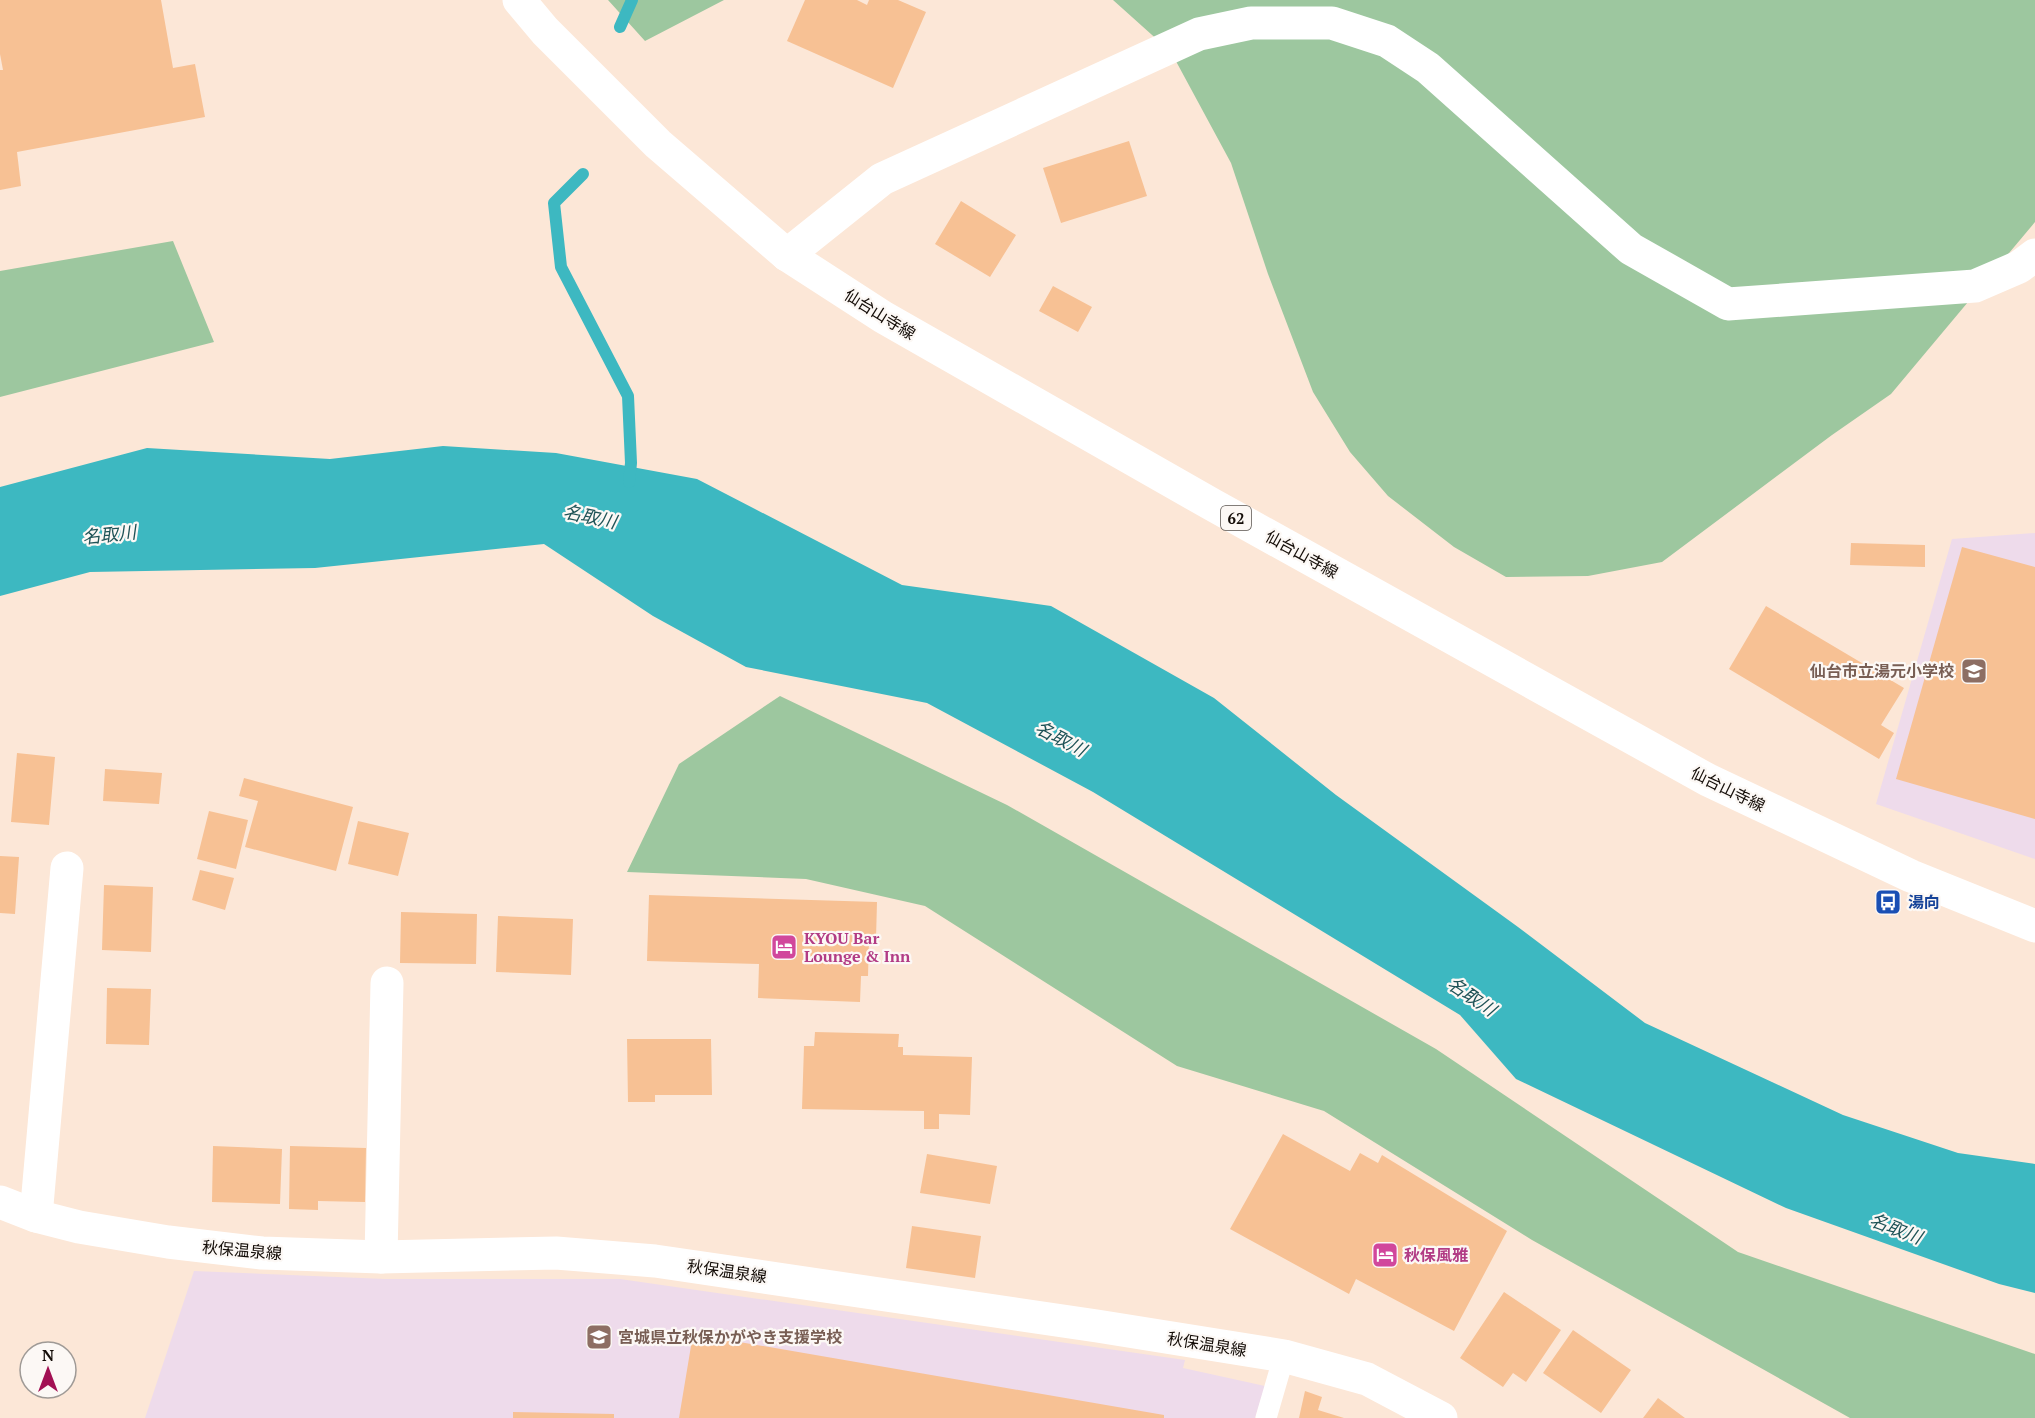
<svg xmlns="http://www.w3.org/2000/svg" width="2035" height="1418" font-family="'PT Serif','Noto Sans JP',serif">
  <rect width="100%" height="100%" fill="#fce7d7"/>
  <path fill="#eedbeb" d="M2035 533V859L1876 804 1952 539Z
    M194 1271 385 1279H620L1185 1360 1183 1368 1265 1386 1255 1418H145Z"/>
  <path fill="#9dc79f" d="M608 0H724L645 41Z
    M1113 0H2035V222L1891 394 1832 435 1662 562 1588 576 1506 577 1454 547 1388 496 1350 452 1313 392 1268 274 1231 163 1171 52Z
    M173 241 214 342 0 397V271Z
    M780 696 1007 805 1436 1049 1738 1252 2035 1354V1418H1850L1532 1240 1324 1111 1177 1066 925 906 806 879 627 872 679 764Z"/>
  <path fill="#3db8c1" d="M443 446 556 453 697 479 902 585 1051 606 1214 698 1336 795 1518 927 1645 1023 1843 1115 1958 1153 2035 1164V1293L1999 1284 1786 1208 1516 1079 1460 1015 1093 792 927 703 746 667 653 616 544 544 315 568 90 572 0 596V487L147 448 330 459Z"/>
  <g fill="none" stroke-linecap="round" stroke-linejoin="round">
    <path stroke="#3db8c1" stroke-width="12" d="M620 27 632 0
      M583 174 554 203 561 267 628 396 631 463 629 482"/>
  </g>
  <path fill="#f7c194" d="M0 0H161L173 68 195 64 205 117 17 152 21 186 0 190V70H3L0 54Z
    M805 0H857L867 5 869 0H898L926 12 893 88 787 41Z
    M1129 141 1147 196 1061 223 1043 168Z
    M961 201 1016 235 990 277 935 244Z
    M1053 286 1092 307 1078 332 1039 311Z
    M1851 543 1925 545V567L1850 565Z
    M1962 547 2035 567V819L1896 779Z
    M1766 606 1904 688 1881 725 1894 733 1879 759 1729 669Z
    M17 753 55 757 49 825 11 822Z
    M105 769 162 773 159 804 103 801Z
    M244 778 353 807 336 871 245 847 258 801 239 796Z
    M209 811 248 820 236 869 197 859Z
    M358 821 409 833 398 876 348 864Z
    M0 856 19 857 15 914 0 913Z
    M200 870 234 878 225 910 192 900Z
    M104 885 153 887 151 952 102 950Z
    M649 895 877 902 876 939H869L868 976H861L860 1002 758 998 759 964 647 961Z
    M401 912 477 914 476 964 400 963Z
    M498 916 573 919 571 975 496 972Z
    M107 988 151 989 149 1045 106 1044Z
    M815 1032 899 1034 898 1047H903V1055L972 1057 970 1115 939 1114V1129H924V1111L802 1109 804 1046H814Z
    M627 1039H711L712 1095H655V1102H628Z
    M1283 1134 1350 1171 1360 1153 1378 1163 1382 1155 1507 1231 1454 1331 1356 1279 1349 1294 1230 1229Z
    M213 1146 282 1149 280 1204 212 1202Z
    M290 1146 366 1148 365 1202 318 1201V1210L289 1209Z
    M927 1154 997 1166 990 1204 920 1193Z
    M912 1226 981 1236 975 1278 906 1268Z
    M1504 1292 1561 1330 1526 1382 1513 1373 1503 1387 1460 1358Z
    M1573 1330 1631 1370 1601 1413 1543 1373Z
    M693 1334 1164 1415V1418H679Z
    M1305 1391 1322 1397 1318 1410 1344 1418H1299Z
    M1658 1398 1685 1418H1643Z
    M513 1412 614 1414V1418H513Z"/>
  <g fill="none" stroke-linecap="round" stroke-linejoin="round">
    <path stroke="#fff" stroke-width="21" d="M1266 1418 1284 1356"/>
    <path stroke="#fff" stroke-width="33" d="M787 255 882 179 1199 34 1251 23H1332L1387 41 1428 68 1631 249 1728 304 1975 286 2019 267 2035 255
      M36 1216 67 868
      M381 1257 387 983"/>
    <path stroke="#fff" stroke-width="33" d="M0 1202 36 1216 79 1227 168 1242 262 1253 381 1257 556 1253 655 1261 1097 1326 1284 1356 1367 1379 1441 1418"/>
    <path stroke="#fff" stroke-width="33" d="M519 0 545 31 658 144 787 255 883 317 1213 505 1708 780 1911 876 2035 926"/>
  </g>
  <defs>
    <symbol id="school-square" viewBox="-11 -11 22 22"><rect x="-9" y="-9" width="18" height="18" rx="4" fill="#8d6e63" stroke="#fcf8f5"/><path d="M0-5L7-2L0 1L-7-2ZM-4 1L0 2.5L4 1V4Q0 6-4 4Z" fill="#fff"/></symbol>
    <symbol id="bus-square" viewBox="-11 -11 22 22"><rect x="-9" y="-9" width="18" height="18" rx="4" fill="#1a4fb4" stroke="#fcf8f5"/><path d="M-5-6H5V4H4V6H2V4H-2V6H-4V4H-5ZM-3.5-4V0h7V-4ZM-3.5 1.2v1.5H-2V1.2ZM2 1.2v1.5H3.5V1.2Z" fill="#fff"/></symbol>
    <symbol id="hotel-square" viewBox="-11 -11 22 22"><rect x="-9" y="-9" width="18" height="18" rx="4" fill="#d1479c" stroke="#fcf8f5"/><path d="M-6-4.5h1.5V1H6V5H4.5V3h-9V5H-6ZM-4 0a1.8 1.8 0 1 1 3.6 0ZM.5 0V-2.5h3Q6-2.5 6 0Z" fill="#fff"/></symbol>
  </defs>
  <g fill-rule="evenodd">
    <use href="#school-square" x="1959" y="656" width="30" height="30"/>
    <use href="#bus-square" x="1873" y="887" width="30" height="30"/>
    <use href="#hotel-square" x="769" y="932" width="30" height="30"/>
    <use href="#hotel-square" x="1370" y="1240" width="30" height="30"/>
    <use href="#school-square" x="584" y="1322" width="30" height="30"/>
  </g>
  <g text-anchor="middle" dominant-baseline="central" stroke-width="4.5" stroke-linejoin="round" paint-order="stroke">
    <rect fill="#fcf8f5" stroke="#59534e" stroke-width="1.5" x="1221" y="506" width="30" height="24" rx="4.5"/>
    <g font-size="15" font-weight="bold" fill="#130c07">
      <text x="1236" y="518">62</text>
    </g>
    <g font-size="16" fill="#130c07" stroke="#fcf8f5">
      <text transform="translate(880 314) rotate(32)">仙台山寺線</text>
      <text transform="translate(1302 554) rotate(29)">仙台山寺線</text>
      <text transform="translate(1728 789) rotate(26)">仙台山寺線</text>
      <text transform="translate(242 1250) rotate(5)">秋保温泉線</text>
      <text transform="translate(727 1271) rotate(8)">秋保温泉線</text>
      <text transform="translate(1207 1344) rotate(9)">秋保温泉線</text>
    </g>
    <g font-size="16" font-weight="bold" fill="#785e54" stroke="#fcf8f5" text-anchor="end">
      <text x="1954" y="671">仙台市立湯元小学校</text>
      <text x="618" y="1337" text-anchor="start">宮城県立秋保かがやき支援学校</text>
    </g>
    <g font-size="16" font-weight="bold" fill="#164399" stroke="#fcf8f5" text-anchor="start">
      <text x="1908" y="902">湯向</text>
    </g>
    <g font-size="16" font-weight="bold" fill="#b23c85" stroke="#fcf8f5" text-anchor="start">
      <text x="804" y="938">KYOU Bar<tspan x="804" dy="18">Lounge &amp; Inn</tspan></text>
      <text x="1404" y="1255">秋保風雅</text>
    </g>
    <g font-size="18" font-style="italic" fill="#1f5357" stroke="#fcf8f5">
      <text transform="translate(590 516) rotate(12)">名取川</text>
      <text transform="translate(109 534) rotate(-6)">名取川</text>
      <text transform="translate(1061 738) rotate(28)">名取川</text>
      <text transform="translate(1472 996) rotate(34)">名取川</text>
      <text transform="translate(1896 1228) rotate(21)">名取川</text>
    </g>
  </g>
  <g transform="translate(48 1370)"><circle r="28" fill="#fcf8f5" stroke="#9f9a96" stroke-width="1.5"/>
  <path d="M0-4.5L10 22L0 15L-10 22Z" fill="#a21053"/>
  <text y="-9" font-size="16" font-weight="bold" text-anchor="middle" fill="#130c07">N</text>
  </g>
</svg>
